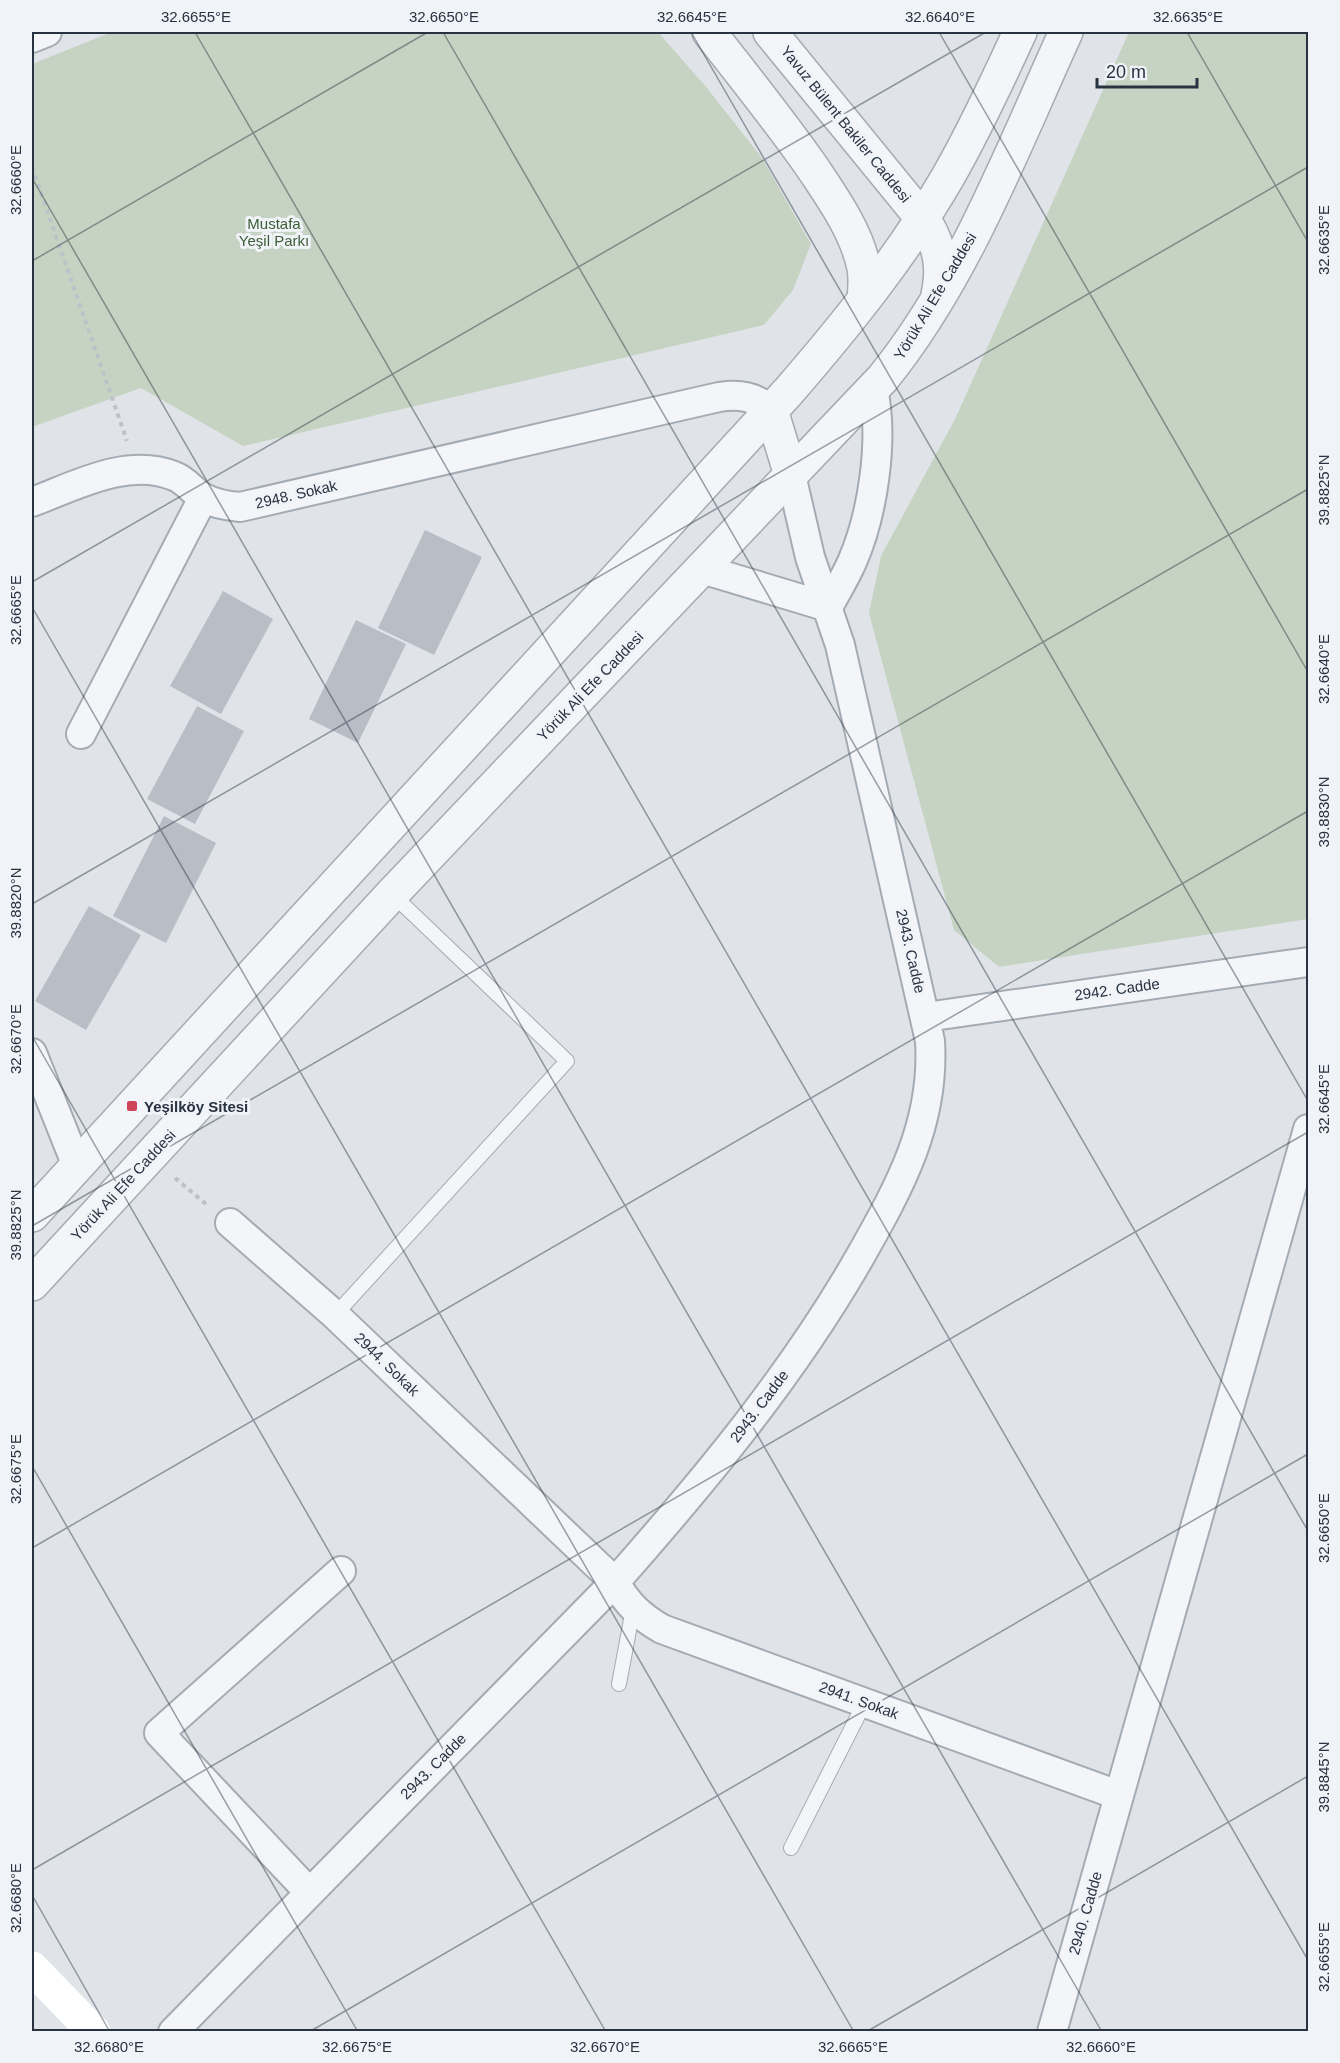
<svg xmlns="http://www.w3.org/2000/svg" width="1340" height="2063" font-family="Arial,sans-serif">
  <rect width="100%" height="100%" fill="#e0e4e9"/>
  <path fill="#c6d3c2" d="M112 32H658L707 88 762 158 811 244 793 290 764 325 243 446 141 388 32 427V64Z
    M1129 32H1308V919L999 967 954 930 869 613 881 556 955 419Z"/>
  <path fill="#b8bdc6" d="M425 530 482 557 434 655 378 628Z
    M223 591 273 619 221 714 170 686Z
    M356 620 406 644 358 743 309 719Z
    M197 706 244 731 195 824 147 799Z
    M164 816 216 843 166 943 113 916Z
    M89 906 141 935 86 1030 35 1001Z"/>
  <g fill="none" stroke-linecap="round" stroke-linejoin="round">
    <defs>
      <path id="service" d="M335 1315 567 1061 392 894
        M619 1684 633 1609
        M791 1848 865 1702"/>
      <path id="minor" d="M32 38 47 32
        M32 502C75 486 127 457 174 476 186 480 193 492 204 498 215 504 228 506 240 507L719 397C740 394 754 396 771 410
        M702 569 828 607C836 592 845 578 852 562 873 514 884 440 873 389
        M81 734 203 498
        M926 1017 1308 962
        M32 1053 77 1166
        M230 1223 335 1315 615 1582C627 1604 641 1617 662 1629L1118 1795
        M309 1892 159 1733 341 1571
        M173 2032 615 1582C705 1480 794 1373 861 1255 900 1186 935 1123 930 1041L840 645 810 557 791 475
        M1052 2032 1308 1129"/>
      <path id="tertiary" d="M709 32C744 76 779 120 812 167 832 197 857 232 864 268 866 279 865 289 864 300
        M770 32 926 223C940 247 944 268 938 295
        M771 410 791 475
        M32 1215 788 392C847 324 904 253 949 175 975 129 998 80 1020 32
        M32 1284 392 894 883 378C964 278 1013 148 1066 32"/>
    </defs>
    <use href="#service" stroke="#a5abb3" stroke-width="16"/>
    <use href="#minor" stroke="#a5abb3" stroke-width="32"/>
    <use href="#tertiary" stroke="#a5abb3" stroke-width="36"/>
    <path stroke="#bec2c8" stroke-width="4" stroke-dasharray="4.5 4.5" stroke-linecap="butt" d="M32 167 127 441
      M175 1178 206 1204"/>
    <use href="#service" stroke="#f3f5f8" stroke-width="14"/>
    <use href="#minor" stroke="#f3f5f8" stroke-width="28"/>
    <use href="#tertiary" stroke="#f3f5f8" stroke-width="33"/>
    <path stroke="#fff" stroke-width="33" d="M32 1968 94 2032"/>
  </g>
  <path fill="none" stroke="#293241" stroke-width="1.5" stroke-opacity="0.45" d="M195 32 1308 1960M443 32 1308 1531M691 32 1308 1101M939 32 1308 672M1187 32 1308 242M32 178 1102 2032M32 261 428 32M32 582 986 32M32 607 854 2032M32 904 1308 167M32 1036 606 2032M32 1226 1308 489M32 1466 358 2032M32 1548 1308 811M32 1870 1308 1132M32 1895 110 2032M309 2032 1308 1454M866 2032 1308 1776"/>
  <rect fill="#ce455a" stroke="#f0f3f7" stroke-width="2" x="126" y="1100" width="12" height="12" rx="3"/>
  <g text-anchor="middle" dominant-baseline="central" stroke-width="6" stroke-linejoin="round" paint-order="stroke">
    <g font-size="15" fill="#293241" stroke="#f0f3f7">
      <text transform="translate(846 124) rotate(51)">Yavuz Bülent Bakiler Caddesi</text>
      <text transform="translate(935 296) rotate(-59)">Yörük Ali Efe Caddesi</text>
      <text transform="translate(296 494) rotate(-13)">2948. Sokak</text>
      <text transform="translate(590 686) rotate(-46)">Yörük Ali Efe Caddesi</text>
      <text transform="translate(911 951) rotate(77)">2943. Cadde</text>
      <text transform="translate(1117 989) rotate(-8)">2942. Cadde</text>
      <text transform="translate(123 1185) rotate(-47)">Yörük Ali Efe Caddesi</text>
      <text transform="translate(387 1364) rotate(44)">2944. Sokak</text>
      <text transform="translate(759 1406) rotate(-53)">2943. Cadde</text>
      <text transform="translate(859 1700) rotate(20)">2941. Sokak</text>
      <text transform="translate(433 1766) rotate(-45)">2943. Cadde</text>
      <text transform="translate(1085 1913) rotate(-74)">2940. Cadde</text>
    </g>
    <g font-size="15" fill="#3d5d36" stroke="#f0f3f7">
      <text x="274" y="223">Mustafa<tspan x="274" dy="17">Yeşil Parkı</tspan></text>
    </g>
    <g font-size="15" font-weight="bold" fill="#293241" stroke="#f0f3f7" text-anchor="start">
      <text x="144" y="1106">Yeşilköy Sitesi</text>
    </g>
  </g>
  <rect width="1340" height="2063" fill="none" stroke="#f0f3f7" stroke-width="66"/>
  <path d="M1097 78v9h100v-9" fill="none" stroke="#293241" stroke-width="3"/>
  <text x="1106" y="78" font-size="18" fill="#293241" stroke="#f0f3f7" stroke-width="4.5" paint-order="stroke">20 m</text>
  <rect x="33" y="33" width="1274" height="1997" fill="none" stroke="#293241" stroke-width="2"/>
  <g font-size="15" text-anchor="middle" fill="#293241">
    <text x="196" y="22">32.6655°E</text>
    <text x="444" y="22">32.6650°E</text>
    <text x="692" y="22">32.6645°E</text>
    <text x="940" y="22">32.6640°E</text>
    <text x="1188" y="22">32.6635°E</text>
    <text transform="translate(16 180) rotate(-90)" y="5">32.6660°E</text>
    <text transform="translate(1324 240) rotate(-90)" y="5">32.6635°E</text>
    <text transform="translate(1324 490) rotate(-90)" y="5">39.8825°N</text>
    <text transform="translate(16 610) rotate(-90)" y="5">32.6665°E</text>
    <text transform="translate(1324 669) rotate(-90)" y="5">32.6640°E</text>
    <text transform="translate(1324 812) rotate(-90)" y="5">39.8830°N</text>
    <text transform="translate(16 903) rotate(-90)" y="5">39.8820°N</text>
    <text transform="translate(16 1039) rotate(-90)" y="5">32.6670°E</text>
    <text transform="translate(1324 1099) rotate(-90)" y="5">32.6645°E</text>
    <text transform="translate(16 1225) rotate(-90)" y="5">39.8825°N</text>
    <text transform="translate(16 1469) rotate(-90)" y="5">32.6675°E</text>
    <text transform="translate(1324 1528) rotate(-90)" y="5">32.6650°E</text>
    <text transform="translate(1324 1777) rotate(-90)" y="5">39.8845°N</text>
    <text transform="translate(16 1898) rotate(-90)" y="5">32.6680°E</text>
    <text transform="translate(1324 1957) rotate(-90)" y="5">32.6655°E</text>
    <text x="109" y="2052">32.6680°E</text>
    <text x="357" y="2052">32.6675°E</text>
    <text x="605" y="2052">32.6670°E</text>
    <text x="853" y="2052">32.6665°E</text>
    <text x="1101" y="2052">32.6660°E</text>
  </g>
</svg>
